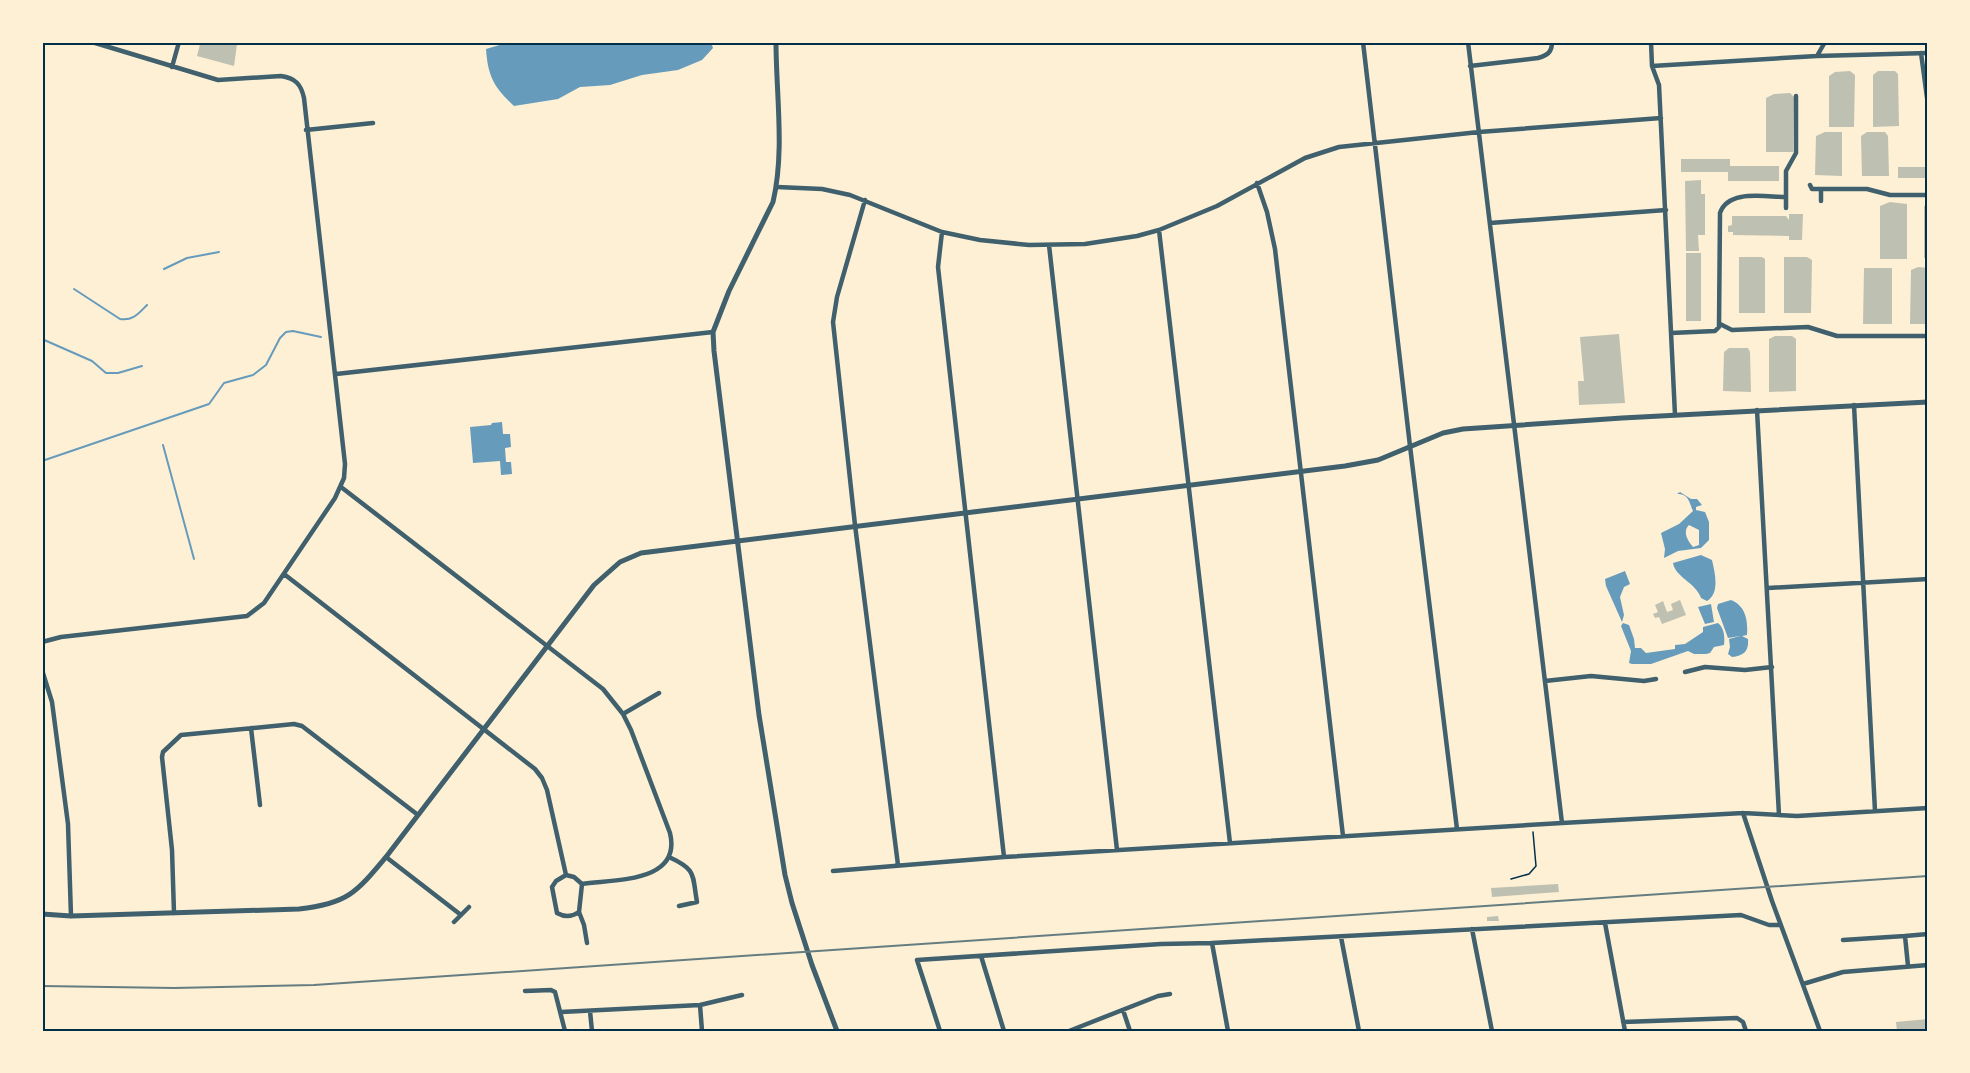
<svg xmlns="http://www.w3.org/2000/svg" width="1970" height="1073" font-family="Spectral,serif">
  <rect width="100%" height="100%" fill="#fdf0d5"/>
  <path fill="#669bbc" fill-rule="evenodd" d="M529 42H711L713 48 702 60 678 70 642 75 610 85 580 87 558 99 514 106C494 87 488 77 486 49L503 44Z
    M502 422 503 434H510L511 447 505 448 506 462H511L512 474 501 475 500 461 473 463 470 427 491 425 492 423Z
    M1680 492 1691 499H1697L1702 505 1696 507V510L1705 512 1709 522V540L1701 548 1678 551 1664 558 1665 549 1661 533 1679 524 1693 511C1689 502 1689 494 1677 494ZM1689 525 1699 530V545L1693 547C1688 541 1682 532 1689 525Z
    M1701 555 1712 560C1715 573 1720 593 1707 601L1701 598C1695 582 1675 577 1673 563Z
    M1625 571 1630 584 1624 587 1620 597 1624 615 1622 622 1606 586 1605 579Z
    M1731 600C1746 606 1748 621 1747 635L1742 636 1748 639C1749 651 1744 656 1732 657L1728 654 1730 647 1729 639 1740 636 1728 638 1717 608 1718 604Z
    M1711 604 1714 622 1705 624 1698 607Z
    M1623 623 1629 625 1634 639 1635 648H1641L1646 653 1675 649V645L1685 644 1703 632V627L1718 623C1724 628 1725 636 1724 645L1714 647 1710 653 1706 654H1694L1688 651 1651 664H1632L1629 663 1631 651 1621 626Z"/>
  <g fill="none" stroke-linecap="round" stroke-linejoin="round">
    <path stroke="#669bbc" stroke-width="2" d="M164 269 187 258 219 252
      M74 289 120 319C133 321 138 314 147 305
      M42 339 92 361 106 373H118L142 366
      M163 445 194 559
      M42 461 209 404 224 383 253 375 266 365 280 338 286 332 293 331 321 337"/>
  </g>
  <path fill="#bec0b2" d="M206 42H230L237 44 234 66 197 56 200 44 205 45Z
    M1850 71 1855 75 1854 127H1829V76L1835 72Z
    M1878 71H1895L1898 74 1899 126 1873 127V75Z
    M1790 93 1794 97 1793 152H1766V98L1774 94Z
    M1825 132H1842V176L1815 175 1816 136Z
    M1867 132H1885L1888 136 1889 176H1862L1861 136Z
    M1681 159H1730V166H1779V181H1728V172H1681Z
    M1898 167H1928V178H1898Z
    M1701 180V194H1705V235H1698L1699 251H1686L1685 181Z
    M1890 202 1907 204V259H1880V206Z
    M1928 204V258H1924V206Z
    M1789 214H1803L1802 240H1789V236L1733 235V232H1728V226L1732 225V216H1786L1789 220Z
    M1686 253H1701V321H1686Z
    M1739 257H1762L1765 259V313H1739Z
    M1784 257H1807L1812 260 1811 313H1784Z
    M1918 267 1928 268V324H1910L1911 270Z
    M1864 268H1892V324H1863Z
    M1619 334 1625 403 1579 405 1578 381H1584L1580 337Z
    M1775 336H1792L1796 339V391L1769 392V339Z
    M1729 348H1748L1750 352 1751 392 1723 391 1724 352Z
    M1680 600 1686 615 1662 624 1659 617 1655 618 1653 614 1658 612 1655 605 1663 601 1667 612 1673 610 1671 604Z
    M1558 884 1559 892 1492 897 1491 888Z
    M1498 916 1499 921H1487V917Z
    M1928 1019V1031H1897L1896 1022Z"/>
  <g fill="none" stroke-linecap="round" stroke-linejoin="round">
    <path stroke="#003049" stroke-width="1.5" d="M1511 879 1529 874 1536 866 1533 832"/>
    <path stroke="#3f606c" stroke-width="4.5" d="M1363 42 1410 446 1457 829
      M1468 42 1562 823
      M1651 42 1652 66 1659 85 1675 415
      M1921 53 1928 105
      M1817 56 1825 42
      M1470 66 1538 58C1548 55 1552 52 1552 42
      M1652 66 1817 56 1928 53
      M172 67 179 42
      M306 130 373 123
      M1257 183 1267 212 1275 249 1343 836
      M1810 185 1812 189H1867L1890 195H1928
      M777 187 822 189 850 195 942 232 980 240 1029 245 1085 244 1137 236 1159 230 1217 206 1305 158 1339 147 1479 132 1661 118
      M1821 189V201
      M865 200 837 297 833 322 855 525 898 865
      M1786 208V171L1796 153V96
      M1490 223 1666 210
      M1159 230 1230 843
      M942 232 938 267 1004 857
      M1049 245 1117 850
      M1720 324 1732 330 1808 327 1837 336H1928
      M1671 333 1715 331 1719 327 1720 213C1728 189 1765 197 1786 197
      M336 374 713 332
      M1854 405 1875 811
      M1757 410 1779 815
      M284 574 535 769 542 778 547 790 566 875 574 877 582 884C615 879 682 883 670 833L631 730 623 714 603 689 341 487
      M1768 588 1928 579
      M42 642 61 637 247 616 264 603 335 498 344 478 345 464 304 98C301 84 295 78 281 76L218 80 92 42
      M42 670 52 702 68 824 71 916
      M1685 672 1705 667 1745 670 1772 667
      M1545 681 1591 676 1644 681 1656 679
      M623 714 659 693
      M251 728 260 805
      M1743 813 1772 901 1820 1031
      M386 857 461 915
      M669 857C697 870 692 874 697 902L679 906
      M833 871 1004 857 1562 823 1743 813 1797 816 1928 808
      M566 875 556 881 552 887 557 913C564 917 572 917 579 912L582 884
      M579 912 584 925 587 943
      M174 913 172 850 162 757 163 752 181 735 294 724 302 726 418 815
      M454 922 469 907
      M1605 923 1625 1031
      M1472 929 1492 1031
      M1905 936 1928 934
      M1341 937 1359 1031
      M1843 940 1905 936 1908 966
      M1212 943 1228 1031
      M981 956 1004 1031
      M1803 984 1843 972 1928 965
      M525 991 551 990 555 992 565 1031
      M700 1005 702 1031
      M1123 1010 1130 1031
      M590 1011 592 1031
      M561 1012 700 1005 742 995
      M1623 1022 1737 1018 1743 1022 1746 1031
      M940 1031 917 960 1161 944 1212 943 1741 915 1769 925H1781
      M1069 1031 1158 996 1170 994"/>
    <path stroke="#3f606c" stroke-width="5" d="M776 42C776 94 785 151 773 202L729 291 713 332 714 351 759 715 785 875 792 903 812 965 837 1031
      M42 914 71 916 299 909C347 904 356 893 386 857L594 585 620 562 641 553 1345 466 1378 460 1443 433 1463 429 1622 418 1928 402"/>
    <path stroke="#657d81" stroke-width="2" d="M42 986 174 988 314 985 1928 876"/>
  </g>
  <rect width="1970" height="1073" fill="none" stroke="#fdf0d5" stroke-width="87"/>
  <rect x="44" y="44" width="1882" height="986" fill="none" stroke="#003049" stroke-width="2"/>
</svg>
